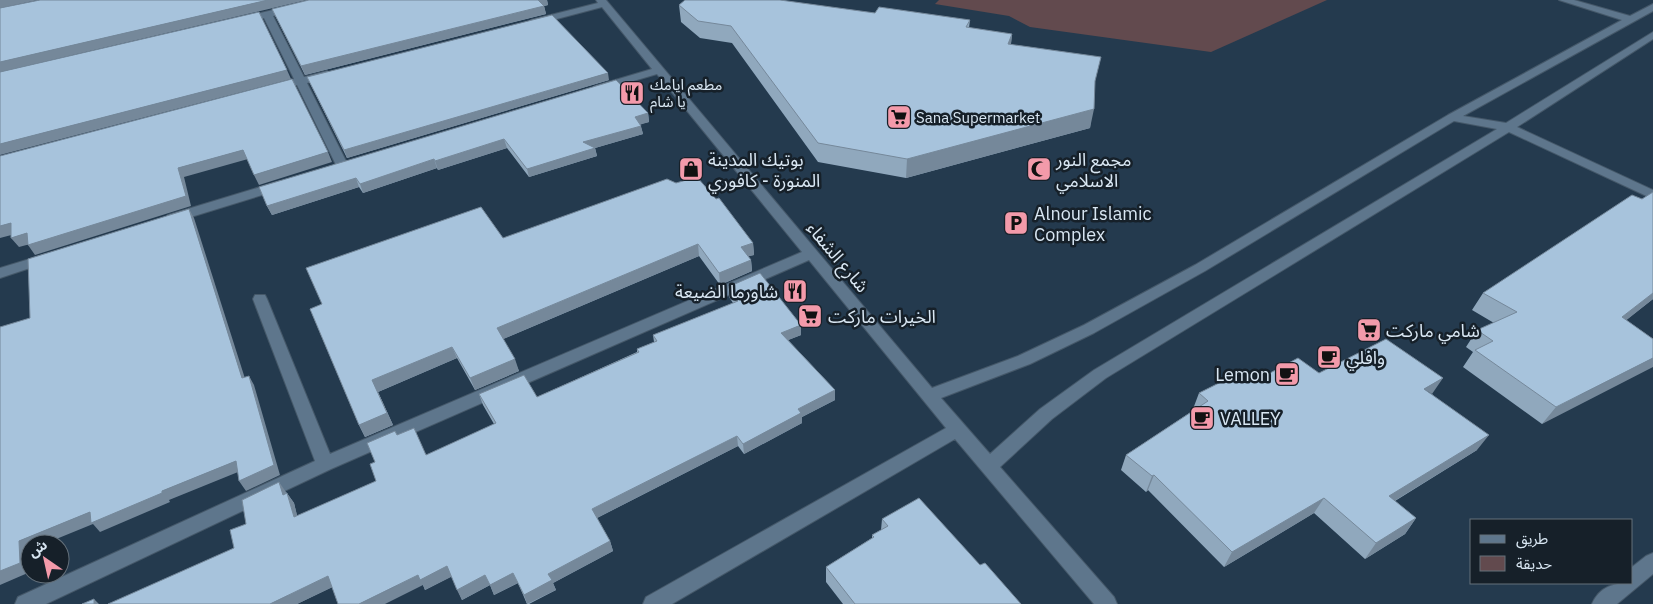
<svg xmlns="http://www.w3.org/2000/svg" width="1653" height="604" font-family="'IBM Plex Sans','Noto Sans Arabic',sans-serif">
  <rect width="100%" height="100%" fill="#243a4e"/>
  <path fill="#624a4e" d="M939 0H1327L1211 52 1030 27 1009 16 935 4Z"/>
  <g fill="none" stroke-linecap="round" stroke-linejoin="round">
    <defs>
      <path id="minor" d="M315 0H332L330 2 273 16 304 77 327 71 332 74 331 76 307 83 348 165 342 169 336 165 297 85 274 91 268 88 270 86 294 79 264 18 242 23 237 20 239 18Z
        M596 0H606L932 388 1018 356 1084 325 1195 265 1448 115 1622 20 1559 0H1574L1630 16 1653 4V11L1463 116 1506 123 1653 32V39L1517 127 1653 190V199L1509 132 1106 378 1052 419 1000 467 1114 597 1117 604H1094L955 439 672 604H643L646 597 946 428 809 260 331 469 46 604H15L18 597 315 461 253 299 255 295H265L267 299 330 454 802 252 657 74 603 90H595L593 88 595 86 652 69 602 7 534 25 529 22 531 20 598 3ZM1454 121 1497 129 1094 370 1040 409 990 454 941 398 1030 364 1094 333 1205 271Z
        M280 181 286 185 285 188 178 221H168L166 218 168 215Z
        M46 254 51 255 53 258 51 261 0 278V268Z
        M1653 553V574L1617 604H1592C1600 586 1614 583 1632 583V567L1646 556Z"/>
    </defs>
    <use href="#minor" stroke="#455869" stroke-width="2"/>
    <use href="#minor" fill="#5e768c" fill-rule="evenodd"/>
  </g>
  <path fill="#90a8bd" d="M309 0H547L548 5 544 6 546 14 305 75 272 9Z
    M679 5 875 13 970 20 969 28 1012 34 1011 44 1095 81 1090 128 906 178 818 162 732 43 700 38 681 22Z
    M307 77 609 80 347 158Z
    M616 80 648 113 649 122 640 124 643 134 595 148 597 156 529 177 507 148 438 170 437 168 363 193 359 187 272 215 267 206Z
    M1642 199 1653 299 1626 320 1653 339 1542 424 1463 367 1473 352 1466 347 1477 330 1494 323 1472 310 1483 293Z
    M503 238 753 243 754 255 748 256 751 260 752 271 720 285 699 256 503 339 519 371 475 390 457 358 378 392 393 425 365 437 359 425 310 309Z
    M728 287 801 335 788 340 835 390V400L802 417V423L744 454 738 446 597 518 610 541 613 551 553 583 556 590 529 604H527L518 583 494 595 490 585 462 600 452 576 425 590 423 585 332 587 297 604 234 548 246 524 286 492 294 503 297 516 376 481 375 462 397 435 427 455 494 424 483 405 479 394 537 397 637 352V349L654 342 653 335 733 303 729 297Z
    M1319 373 1432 394 1477 450 1395 501 1416 518 1405 534 1365 559 1314 513 1224 567 1148 490 1146 492 1121 470 1126 455 1194 410 1193 409 1199 393Z
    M882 519 980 565 1021 604H843L826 582V567L872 538V535L881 530Z"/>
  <path fill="#75889a" d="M0 0H38L0 8Z
    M268 0H307L0 72V62Z
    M537 0H547L548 5 544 6 546 14 305 75 301 66Z
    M1012 34 1010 51 1008 44Z
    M287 70 291 79 0 155V144Z
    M608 73 609 80 347 158 344 150Z
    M1094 109 1090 128 906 178 907 159Z
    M648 113 649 122 636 126 635 117Z
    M641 126 643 134 595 148 597 156 529 177 527 169 583 142Z
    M504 139 507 148 438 170 435 161Z
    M243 150 248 159 184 177 191 206 35 255 28 245 178 168Z
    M328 152 332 162 259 185 254 175Z
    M434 159 437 168 363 193 360 184Z
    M356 178 359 187 272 215 267 206Z
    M189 209 194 218 248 388 242 378Z
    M11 223 19 233 0 238V226Z
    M27 233 34 243 19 247 11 238Z
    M753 243 754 255 742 258 741 247Z
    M698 244 699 256 501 340 497 328Z
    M751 260 752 271 720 285 719 273Z
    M1653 293V299L1609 334 1622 317Z
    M801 325V335L781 343V333Z
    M452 347 457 358 378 392 393 425 365 437 359 425 372 380Z
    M1653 358V367L1542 424 1556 407Z
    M515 359 519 371 475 390 470 378Z
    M249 376 254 385 280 475 246 491 239 481Z
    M1443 378 1432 394 1424 389Z
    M835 390V400L802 417V423L744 454 743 444 798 409Z
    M1489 435 1477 450 1378 511 1389 496Z
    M737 436 738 446 595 519 592 509Z
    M236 461 243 470 169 500 170 502 100 532 93 524 44 544H30V550H29L30 572 0 585V571L19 541 90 512 162 491Z
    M1154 475 1148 490 1146 492 1152 476Z
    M279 482 286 492 290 505 283 495Z
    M287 493 294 503 300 527 294 517Z
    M1324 498 1314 513 1224 567 1232 552Z
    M1416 518 1405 534 1365 559 1376 543Z
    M610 541 613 551 553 583 556 590 527 604 524 595 548 574Z
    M447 566 453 576 425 590 423 585 385 604H359L418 575Z
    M513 573 518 583 494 595 490 585 462 600 457 590 485 575Z
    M328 576 335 586 297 604H270Z
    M94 599 99 604H94Z"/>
  <path fill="#a7c3dc" stroke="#75889a" d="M40 0H268L0 62V8Z
    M309 0H538L544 6 301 66 272 9Z
    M685 0H780L875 13 879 7 970 20 966 27 1012 34 1008 44 1101 57 1095 81 1094 109 907 159 818 143 731 26 698 21 679 5Z
    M259 12 287 70 0 144V72Z
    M552 15 608 73 344 150 307 77Z
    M292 79 328 152 254 175 243 150 178 168 186 196 28 245 27 233 11 238V223L0 226V156Z
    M616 80 648 113 635 117 641 126 583 142 595 148 527 169 504 139 435 161 434 159 360 184 356 178 267 206 259 187Z
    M697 177 716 199 719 198 753 243 741 247 751 260 719 273 698 244 497 328 515 359 470 378 452 347 372 380 387 413 359 425 310 309 322 304 306 268 481 207 503 238 667 179 676 183Z
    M1653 192V293L1622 317 1653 339V358L1556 407 1475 350 1493 341 1477 330 1517 312 1483 293 1632 195 1642 199Z
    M189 209 242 378 249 376 274 465 239 481 236 461 162 491V493L91 523 90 512 19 541 20 563 0 571V327L30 318 28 259Z
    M760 273 801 325 781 333 835 390 798 409 801 413 743 444 737 436 592 509 610 541 548 574 552 580 524 595 513 573 490 585 485 575 457 590 447 566 420 580 418 575 359 604H338L328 576 270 604H108L234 548 230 530 246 524 242 500 279 482 283 495 287 493 294 517 376 481 370 464 375 462 367 443 395 431 397 435 414 428 426 455 496 423 479 394 524 375 537 397 639 352 637 349 657 341 653 335 738 301 728 287Z
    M1386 339 1443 378 1424 389 1489 435 1389 496 1416 518 1376 543 1324 498 1232 552 1154 475 1152 476 1126 455 1208 401 1199 393 1245 370 1257 380 1298 358 1319 373Z
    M919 498 980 565 985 563 1021 604H855L826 567 874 537 872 535 888 526 882 519Z
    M94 599V604H82Z"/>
  <defs>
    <symbol id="restaurant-square" viewBox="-11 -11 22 22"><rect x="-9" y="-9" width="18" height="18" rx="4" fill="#f39aaa" stroke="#162029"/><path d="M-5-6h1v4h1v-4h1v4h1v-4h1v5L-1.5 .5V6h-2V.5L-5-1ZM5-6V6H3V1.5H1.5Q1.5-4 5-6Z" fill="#111"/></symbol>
    <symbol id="supermarket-square" viewBox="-11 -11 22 22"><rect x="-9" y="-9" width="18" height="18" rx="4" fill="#f39aaa" stroke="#162029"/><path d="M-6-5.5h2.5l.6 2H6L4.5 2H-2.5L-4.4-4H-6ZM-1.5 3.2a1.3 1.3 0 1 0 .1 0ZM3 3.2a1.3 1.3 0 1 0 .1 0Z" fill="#111"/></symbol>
    <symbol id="shop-square" viewBox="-11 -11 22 22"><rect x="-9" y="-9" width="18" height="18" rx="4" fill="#f39aaa" stroke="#162029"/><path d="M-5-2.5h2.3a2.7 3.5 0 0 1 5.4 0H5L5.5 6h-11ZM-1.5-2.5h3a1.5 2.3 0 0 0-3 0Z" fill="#111"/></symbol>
    <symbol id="mosque-square" viewBox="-11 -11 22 22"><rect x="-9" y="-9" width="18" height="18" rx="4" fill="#f39aaa" stroke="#162029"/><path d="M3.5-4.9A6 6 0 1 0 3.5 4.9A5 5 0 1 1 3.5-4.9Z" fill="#111"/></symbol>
    <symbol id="parking-square" viewBox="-11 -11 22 22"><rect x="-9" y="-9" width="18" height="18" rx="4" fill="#f39aaa" stroke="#162029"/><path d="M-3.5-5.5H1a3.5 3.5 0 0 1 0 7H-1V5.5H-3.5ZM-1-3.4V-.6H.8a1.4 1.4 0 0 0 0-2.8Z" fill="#111"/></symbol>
    <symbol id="cafe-square" viewBox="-11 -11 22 22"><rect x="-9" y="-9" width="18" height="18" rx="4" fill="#f39aaa" stroke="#162029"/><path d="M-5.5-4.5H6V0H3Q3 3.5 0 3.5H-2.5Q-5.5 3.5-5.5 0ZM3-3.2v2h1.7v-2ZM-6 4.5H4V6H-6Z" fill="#111"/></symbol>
  </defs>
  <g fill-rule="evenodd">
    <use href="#restaurant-square" x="618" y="79" width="28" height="28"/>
    <use href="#supermarket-square" x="885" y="103" width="28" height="28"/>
    <use href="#shop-square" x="677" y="155" width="28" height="28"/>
    <use href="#mosque-square" x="1025" y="155" width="28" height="28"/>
    <use href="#parking-square" x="1002" y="209" width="28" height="28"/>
    <use href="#restaurant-square" x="781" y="277" width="28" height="28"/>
    <use href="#supermarket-square" x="796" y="302" width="28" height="28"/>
    <use href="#supermarket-square" x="1355" y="316" width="28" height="28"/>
    <use href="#cafe-square" x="1315" y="343" width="28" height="28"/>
    <use href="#cafe-square" x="1273" y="360" width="28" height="28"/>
    <use href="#cafe-square" x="1188" y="404" width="28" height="28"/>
  </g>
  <g text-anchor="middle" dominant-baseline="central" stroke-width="5" stroke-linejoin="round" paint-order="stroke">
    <g font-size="15" fill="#d9e7f3" stroke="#162029" text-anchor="start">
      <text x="650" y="84">مطعم ايامك<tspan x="650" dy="17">يا شام</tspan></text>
      <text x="916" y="117">Sana Supermarket</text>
    </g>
    <g font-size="18" fill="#d9e7f3" stroke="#162029" text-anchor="start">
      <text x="708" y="159">بوتيك المدينة<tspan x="708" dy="21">المنورة - كافوري</tspan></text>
      <text x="1056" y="159">مجمع النور<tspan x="1056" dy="21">الاسلامي</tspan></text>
      <text x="1034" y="213">Alnour Islamic<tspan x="1034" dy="21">Complex</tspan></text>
      <text x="778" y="291" text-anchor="end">شاورما الضيعة</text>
      <text x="828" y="316">الخيرات ماركت</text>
      <text x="1386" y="330">شامي ماركت</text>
      <text x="1346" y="357">وافلي</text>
      <text x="1270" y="374" text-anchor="end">Lemon</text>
      <text x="1220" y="418">VALLEY</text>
    </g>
    <g font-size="18" fill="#d9e7f3" stroke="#162029">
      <text transform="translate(838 257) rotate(50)">شارع الشفاء</text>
    </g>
  </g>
  <rect x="1470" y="519" width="162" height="65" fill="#162029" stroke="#64707a"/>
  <rect x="1480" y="535" width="25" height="8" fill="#5e768c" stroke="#64707a"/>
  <text x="1516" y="544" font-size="15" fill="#d9e7f3">طريق</text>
  <rect x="1480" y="556" width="25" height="15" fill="#624a4e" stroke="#64707a"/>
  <text x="1516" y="569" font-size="15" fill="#d9e7f3">حديقة</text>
  <g transform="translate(45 559) rotate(326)"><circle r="24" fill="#162029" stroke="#64707a"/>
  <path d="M0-4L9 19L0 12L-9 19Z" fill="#f39aaa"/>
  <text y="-8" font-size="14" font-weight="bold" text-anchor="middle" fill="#d9e7f3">ش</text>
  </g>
</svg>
